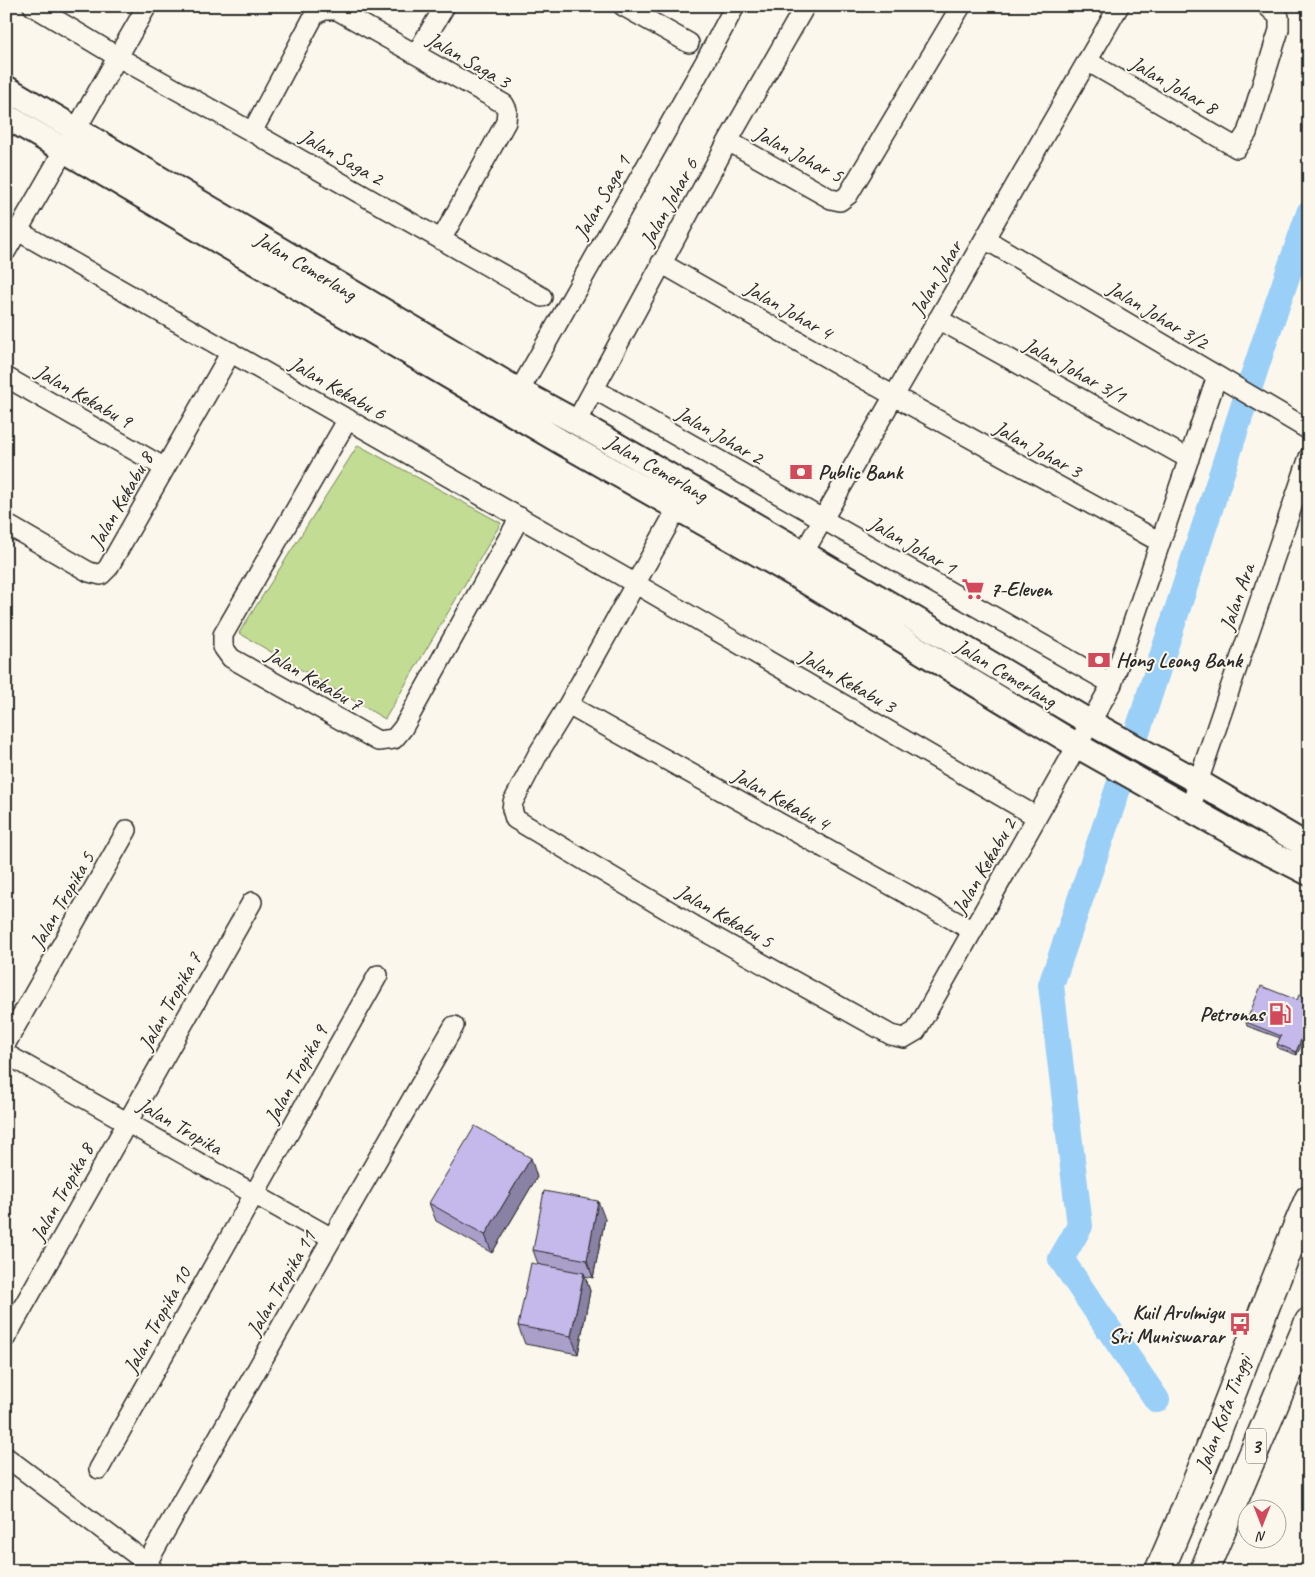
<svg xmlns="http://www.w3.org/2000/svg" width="1315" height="1577" font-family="Caveat,sans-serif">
  <rect width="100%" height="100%" fill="#fbf7ec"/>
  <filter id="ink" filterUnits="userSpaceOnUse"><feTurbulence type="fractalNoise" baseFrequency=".02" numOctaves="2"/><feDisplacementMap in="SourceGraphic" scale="10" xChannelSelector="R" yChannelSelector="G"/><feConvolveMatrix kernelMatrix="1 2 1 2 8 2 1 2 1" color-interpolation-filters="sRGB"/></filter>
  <g filter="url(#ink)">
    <path fill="#c2dc93" stroke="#76845f" d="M358 445 501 523 385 719 239 633Z"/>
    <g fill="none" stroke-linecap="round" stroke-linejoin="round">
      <path stroke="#9acff8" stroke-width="26" d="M1157 1400 1061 1259 1080 1226 1051 985 1142 718 1263 346 1309 213"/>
      <defs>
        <path id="minor" d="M33 6 118 57 252 132 542 297
          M623 6 689 43
          M416 54 445 6
          M1087 61 1237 148 1247 133 1279 30V17L1267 6
          M252 132 315 14 325 10H337L504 104 507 110 506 122 441 240
          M728 141 831 199 840 201 848 195 961 6
          M18 231 636 584 1037 817
          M985 239 1309 430
          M6 251 147 6
          M661 263 894 396 1160 542
          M938 319 1189 459
          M6 377 165 468
          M594 389 1112 684
          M513 402 705 62 735 6
          M348 419 223 635V647L231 658 378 741 394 739 403 728 520 517
          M576 422 728 141 805 6
          M677 509 568 705 538 754 513 802 512 809 515 819 693 925 891 1035 904 1038 916 1031 1112 684 1217 376
          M6 524 89 572 101 575 108 568 231 352
          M797 564 1119 6
          M568 705 973 931
          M1191 809 1198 782 1309 457
          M6 1043 127 830
          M6 1054 332 1238
          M6 1337 252 902
          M6 1457 147 1563 154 1571
          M99 1469 378 975
          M147 1563 281 1327 454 1026"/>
        <path id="major" d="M6 88 519 391 576 422 803 553 1091 723 1188 776 1309 847
          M6 116 563 443 792 573 1078 746 1254 845 1309 873"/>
        <path id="highway" d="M1159 1571C1214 1449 1256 1322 1309 1199
          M1204 1571 1309 1322"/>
      </defs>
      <use href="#minor" stroke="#2b2b2b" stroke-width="22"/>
      <use href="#major" stroke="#2b2b2b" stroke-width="28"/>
      <use href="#highway" stroke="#2b2b2b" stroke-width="31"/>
      <use href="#minor" stroke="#fbf7ec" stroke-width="19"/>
      <use href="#major" stroke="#fbf7ec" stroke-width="24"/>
      <use href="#highway" stroke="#fbf7ec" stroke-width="28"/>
    </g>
    <path fill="#a99fc9" stroke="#2b2b2b" d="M1297 1000V1055L1278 1048 1277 1044 1280 1038 1247 1026 1246 1022Z
      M537 1177 492 1253 436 1221 429 1203Z
      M605 1219 593 1278 585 1276 590 1291 578 1354 525 1344 518 1326 538 1264 533 1250Z"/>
    <path fill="#8982a4" stroke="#2b2b2b" d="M1309 1020V1026L1297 1055 1296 1052Z
      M531 1158 537 1177 492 1253 485 1235Z
      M598 1201 605 1219 593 1278 587 1260Z
      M584 1273 590 1291 578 1354 571 1336Z"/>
    <path fill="#c4b9ea" stroke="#2b2b2b" d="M1261 986 1297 1000 1299 995 1309 999V1020L1296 1052 1277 1044 1281 1036 1246 1022Z
      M475 1126 531 1158 485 1235 429 1203Z
      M544 1191 598 1201 587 1260 533 1250Z
      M531 1263 584 1273 571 1336 518 1326Z"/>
  </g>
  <defs>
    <symbol id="bank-bare" viewBox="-9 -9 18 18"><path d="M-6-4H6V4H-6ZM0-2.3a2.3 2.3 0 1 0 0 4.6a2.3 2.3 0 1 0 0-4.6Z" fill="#d1495b" stroke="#fbf7ec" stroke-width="2.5" paint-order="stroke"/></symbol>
    <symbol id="supermarket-bare" viewBox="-9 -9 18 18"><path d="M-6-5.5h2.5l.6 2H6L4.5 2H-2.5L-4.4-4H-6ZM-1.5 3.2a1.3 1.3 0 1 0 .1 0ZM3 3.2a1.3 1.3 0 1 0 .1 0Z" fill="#d1495b" stroke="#fbf7ec" stroke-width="2.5" paint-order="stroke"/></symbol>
    <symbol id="fuel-bare" viewBox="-9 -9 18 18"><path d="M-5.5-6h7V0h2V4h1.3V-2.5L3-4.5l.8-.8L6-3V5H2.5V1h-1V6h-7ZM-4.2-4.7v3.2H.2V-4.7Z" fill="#d1495b" stroke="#fbf7ec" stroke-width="2.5" paint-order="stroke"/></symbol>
    <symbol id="bus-bare" viewBox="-9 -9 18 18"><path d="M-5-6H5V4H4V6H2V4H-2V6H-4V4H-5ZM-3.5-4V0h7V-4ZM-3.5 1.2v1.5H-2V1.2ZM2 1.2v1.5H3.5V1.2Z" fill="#d1495b" stroke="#fbf7ec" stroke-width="2.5" paint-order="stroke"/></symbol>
  </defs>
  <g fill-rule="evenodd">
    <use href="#bank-bare" x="785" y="456" width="32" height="32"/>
    <use href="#supermarket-bare" x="957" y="573" width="32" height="32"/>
    <use href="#bank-bare" x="1083" y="644" width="32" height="32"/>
    <use href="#fuel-bare" x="1264" y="998" width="32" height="32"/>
    <use href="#bus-bare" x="1224" y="1308" width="32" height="32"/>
  </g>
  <g text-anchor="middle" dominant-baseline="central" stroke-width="4" stroke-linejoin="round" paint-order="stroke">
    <rect fill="#fbf7ec" stroke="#696865" stroke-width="1" x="1246" y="1428.5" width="20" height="35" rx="4"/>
    <g font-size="20" font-weight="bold" fill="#2b2b2b">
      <text x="1256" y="1446">3</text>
    </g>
    <g font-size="21" fill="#2b2b2b" stroke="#fbf7ec">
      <text transform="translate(469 60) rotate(30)">Jalan Saga 3</text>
      <text transform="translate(1174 85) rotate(30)">Jalan Johar 8</text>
      <text transform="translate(799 154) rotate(28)">Jalan Johar 5</text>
      <text transform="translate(342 157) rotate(30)">Jalan Saga 2</text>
      <text transform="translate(602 197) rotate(-60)">Jalan Saga 1</text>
      <text transform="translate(669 202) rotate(-61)">Jalan Johar 6</text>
      <text transform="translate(306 266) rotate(31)">Jalan Cemerlang</text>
      <text transform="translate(936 278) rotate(-60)">Jalan Johar</text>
      <text transform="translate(789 310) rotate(30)">Jalan Johar 4</text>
      <text transform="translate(1158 315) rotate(31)">Jalan Johar 3/2</text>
      <text transform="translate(1075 370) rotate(29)">Jalan Johar 3/1</text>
      <text transform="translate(338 388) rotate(30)">Jalan Kekabu 6</text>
      <text transform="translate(84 396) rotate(30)">Jalan Kekabu 9</text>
      <text transform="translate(720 435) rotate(30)">Jalan Johar 2</text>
      <text transform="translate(1038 449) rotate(29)">Jalan Johar 3</text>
      <text transform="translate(657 468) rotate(30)">Jalan Cemerlang</text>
      <text transform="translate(121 500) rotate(-60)">Jalan Kekabu 8</text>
      <text transform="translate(913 545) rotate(30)">Jalan Johar 1</text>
      <text transform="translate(1237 597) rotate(-71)">Jalan Ara</text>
      <text transform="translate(1006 673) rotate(31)">Jalan Cemerlang</text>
      <text transform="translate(314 679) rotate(30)">Jalan Kekabu 7</text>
      <text transform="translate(848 681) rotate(30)">Jalan Kekabu 3</text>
      <text transform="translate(781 799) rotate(29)">Jalan Kekabu 4</text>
      <text transform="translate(984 866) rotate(-60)">Jalan Kekabu 2</text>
      <text transform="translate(62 900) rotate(-60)">Jalan Tropika 5</text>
      <text transform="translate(725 916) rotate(30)">Jalan Kekabu 5</text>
      <text transform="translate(170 1001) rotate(-61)">Jalan Tropika 7</text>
      <text transform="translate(296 1074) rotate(-61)">Jalan Tropika 9</text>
      <text transform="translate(180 1126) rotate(30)">Jalan Tropika</text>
      <text transform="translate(62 1192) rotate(-61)">Jalan Tropika 8</text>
      <text transform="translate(281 1283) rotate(-60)">Jalan Tropika 11</text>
      <text transform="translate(157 1320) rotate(-61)">Jalan Tropika 10</text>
      <text transform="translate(1223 1413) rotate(-69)">Jalan Kota Tinggi</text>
    </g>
    <g font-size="21" font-weight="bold" fill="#2b2b2b" stroke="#fbf7ec" text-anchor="start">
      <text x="818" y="472">Public Bank</text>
      <text x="990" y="589">7-Eleven</text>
      <text x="1116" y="660">Hong Leong Bank</text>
      <text x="1264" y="1014" text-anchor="end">Petronas</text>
      <text x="1224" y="1312" text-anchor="end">Kuil Arulmigu<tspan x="1224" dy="24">Sri Muniswarar</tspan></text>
    </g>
  </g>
  <rect width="1315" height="1577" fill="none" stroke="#fbf7ec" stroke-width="25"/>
  <rect x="12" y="12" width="1290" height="1552" fill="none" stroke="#2b2b2b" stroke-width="2" filter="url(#ink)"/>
  <g transform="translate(1262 1524) rotate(180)"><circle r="24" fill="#fbf7ec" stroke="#a8a59f"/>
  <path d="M0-4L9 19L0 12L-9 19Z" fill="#d1495b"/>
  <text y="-8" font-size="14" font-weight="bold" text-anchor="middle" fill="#2b2b2b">N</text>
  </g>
</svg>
